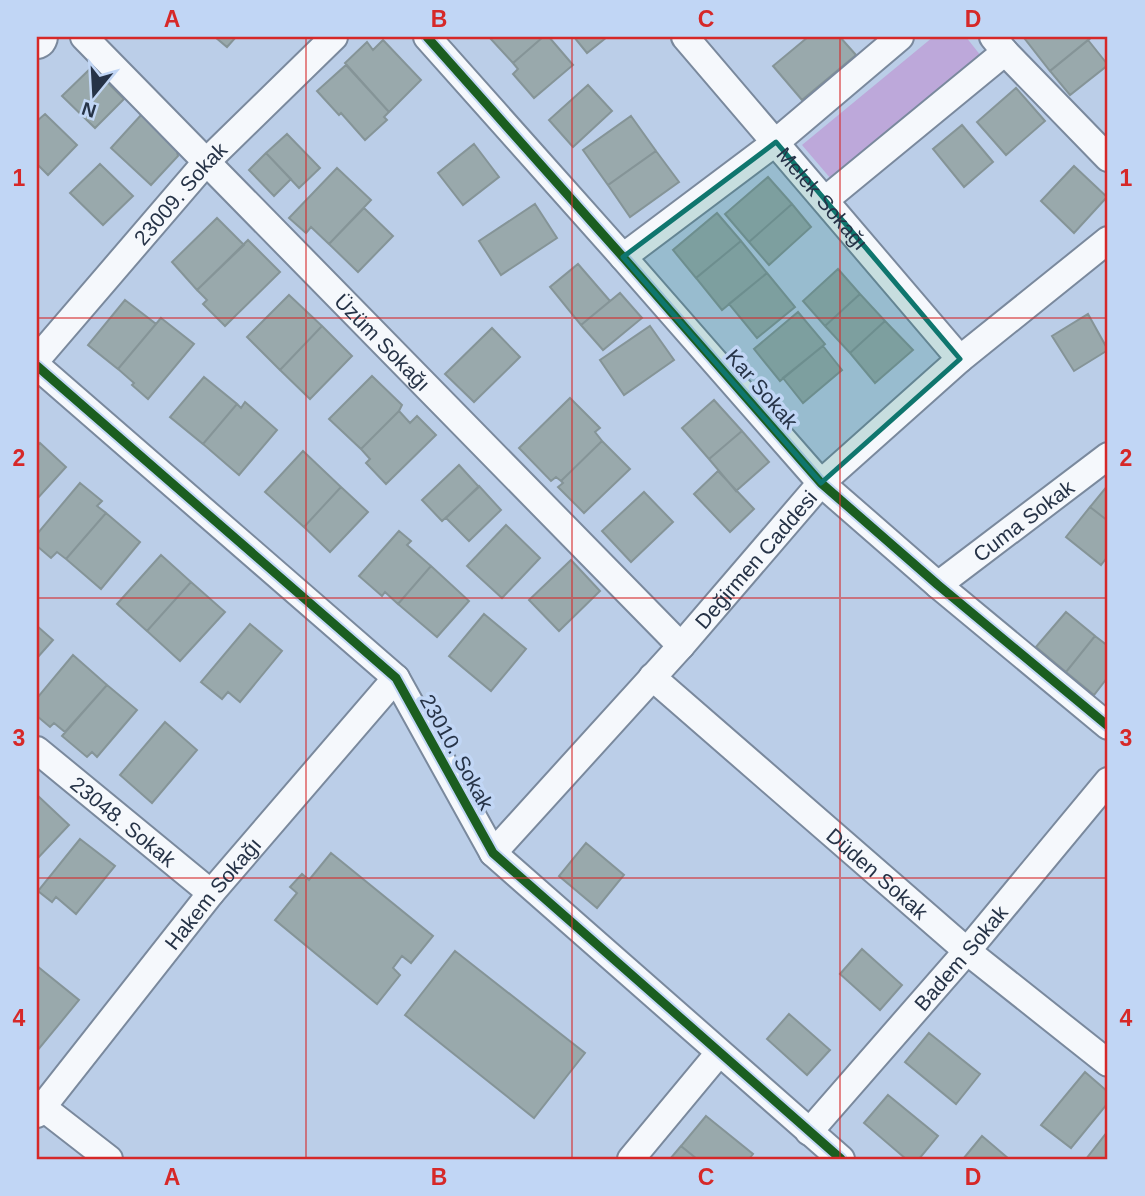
<svg xmlns="http://www.w3.org/2000/svg" width="1145" height="1196" font-family="Arial,sans-serif">
  <rect width="100%" height="100%" fill="#bbcee8"/>
  <path fill="#bda8da" d="M933 37H966L981 56 831 179 802 145Z"/>
  <path fill="#99a9ac" stroke="#859497" stroke-width="2" d="M215 37H236L227 47Z
    M489 37H543L513 63Z
    M543 37H549L573 65 534 98 513 74 518 69 513 63Z
    M574 37H607L587 53Z
    M808 37H840L856 55 802 100 773 66Z
    M1027 37H1092L1050 71 1025 39Z
    M383 40 421 80 389 112 345 63 367 42 373 50Z
    M1088 40 1108 65 1070 95 1050 71Z
    M346 65 389 112 384 117 387 120 365 140 341 113 339 115 317 91Z
    M92 67 124 99 95 128 62 96Z
    M588 85 612 111 573 147 549 120Z
    M1016 88 1045 121 1006 155 977 122Z
    M45 114 77 145 48 175 37 164V121Z
    M142 114 175 143 178 156 151 185 111 148Z
    M631 116 656 151 608 185 583 150Z
    M962 125 993 162 964 187 933 149Z
    M287 134 320 168 299 188 266 153Z
    M474 144 499 177 463 205 438 173Z
    M656 151 679 182 630 217 608 185Z
    M266 153 291 179 274 196 249 170Z
    M100 164 133 196 103 225 70 193Z
    M1074 166 1107 197 1074 233 1041 201Z
    M337 168 371 200 329 244 311 227 306 233 289 218Z
    M768 177 792 204 749 242 725 214Z
    M535 204 557 238 501 275 479 241Z
    M792 204 811 227 769 265 749 242Z
    M364 208 393 236 358 272 329 244Z
    M717 213 741 241 696 278 673 250Z
    M217 218 244 245 197 290 172 262Z
    M248 240 280 272 225 326 203 304 207 300 197 290Z
    M741 241 767 273 722 310 696 278Z
    M578 264 610 301 581 325 550 287Z
    M838 269 860 294 825 326 803 301Z
    M767 273 795 307 757 338 729 304Z
    M620 293 642 318 603 350 581 325Z
    M860 294 885 321 850 353 825 326Z
    M289 295 322 326 280 370 247 337Z
    M125 300 156 324 118 369 88 345Z
    M798 312 825 344 780 381 754 349Z
    M1088 314 1108 350 1074 371 1052 336Z
    M161 318 194 344 148 399 132 385 134 383 118 369Z
    M885 321 913 350 875 383 850 353Z
    M322 326 352 356 310 399 280 370Z
    M650 326 674 360 624 395 600 360Z
    M492 328 520 357 474 402 445 374Z
    M823 346 842 370 803 403 783 378Z
    M372 376 402 405 399 411 361 449 329 419Z
    M204 377 237 404 203 444 170 417Z
    M570 398 600 428 595 432 602 441 561 481 556 477 551 481 519 448Z
    M714 400 742 431 709 459 682 428Z
    M245 402 277 430 239 475 203 444 237 404 241 408Z
    M399 411 410 423 417 416 436 435 386 484 366 463 370 459 361 449Z
    M742 431 769 462 736 491 709 459Z
    M602 441 630 469 584 513 558 487 563 483 561 481Z
    M40 443 66 467 37 499V446Z
    M303 451 341 487 304 527 265 492Z
    M459 465 479 487 442 521 422 500Z
    M718 471 754 509 730 532 694 494Z
    M80 483 102 501 97 506 106 513 66 559 57 552 51 558 37 546V534Z
    M1108 485V521L1090 507Z
    M479 486 501 510 469 541 446 518Z
    M341 487 368 512 330 552 304 527Z
    M644 492 673 522 631 562 602 531Z
    M1090 507 1108 521V556L1101 565 1066 537Z
    M106 513 140 542 101 589 66 559Z
    M506 525 540 558 502 598 467 566Z
    M399 531 411 541 407 545 431 566 398 604 385 592 382 596 359 576Z
    M161 555 191 582 147 631 117 604Z
    M571 560 600 591 559 631 529 600Z
    M431 566 469 601 437 637 398 604Z
    M191 582 225 612 180 661 147 631Z
    M1066 612 1095 636 1066 672 1036 647Z
    M484 614 526 649 491 691 449 656Z
    M250 624 282 651 240 702 228 692 222 699 201 682Z
    M37 626 53 640 37 658Z
    M1095 636 1108 646V677L1094 695 1066 672Z
    M73 655 107 685 65 732 54 723 50 727 37 716V698Z
    M107 685 137 710 97 757 92 752 87 757 62 736Z
    M165 722 197 750 152 803 120 775Z
    M37 795 69 825 37 859Z
    M80 839 115 866 76 914 56 897 52 902 38 891Z
    M586 843 624 875 597 908 559 876Z
    M331 853 433 936 411 963 402 956 393 968 400 975 377 1004 275 920 297 893 290 887 302 874 309 880Z
    M862 949 902 985 880 1010 840 974Z
    M455 951 585 1053 534 1118 405 1015Z
    M37 966 79 1000 37 1051Z
    M789 1014 830 1050 807 1075 767 1039Z
    M929 1033 980 1074 956 1104 905 1062Z
    M1085 1072 1108 1092V1103L1071 1148 1041 1125Z
    M888 1095 938 1136 919 1159H906L864 1123Z
    M706 1116 753 1154 749 1159H697L681 1146Z
    M1108 1131V1159H1086Z
    M982 1136 1009 1159H963Z
    M681 1146 697 1159H670Z"/>
  <g fill="none" stroke-linecap="round" stroke-linejoin="round">
    <defs>
      <g id="minor">
        <path id="s1" d="M84 37 681 646"/>
        <path d="M427 37 623 257 821 483 938 585 1108 726"/>
        <path id="s2" d="M685 37 960 359"/>
        <path d="M993 37 1005 52 1108 158"/>
        <path d="M825 200 1005 52"/>
        <path d="M623 257 776 142 900 37"/>
        <path id="s3" d="M37 359 207 161 334 37"/>
        <path d="M37 366 396 678 493 853 841 1159"/>
        <path id="s4" d="M938 585 1108 456"/>
        <path id="s5" d="M652 677 967 951 1108 1063"/>
        <path id="s6" d="M37 750 211 893"/>
        <path id="s7" d="M493 853 681 646 821 483 960 359 1108 240"/>
        <path d="M37 1103 109 1159"/>
        <path id="s8" d="M37 1114 211 893 396 678"/>
        <path id="s9" d="M809 1132 967 951 1108 781"/>
        <path d="M631 1159 719 1053"/>
      </g>
      <path id="secondary" d="M37 39 38 37"/>
    </defs>
    <use href="#minor" stroke="#7a899d" stroke-width="30"/>
    <use href="#secondary" stroke="#7a899d" stroke-width="42"/>
    <use href="#minor" stroke="#f5f8fc" stroke-width="26"/>
    <use href="#secondary" stroke="#f5f8fc" stroke-width="38"/>
    <defs>
      <path id="cycleway" d="M427 37 623 257 821 483 938 585 1108 726
        M37 366 396 678 493 853 841 1159"/>
    </defs>
    <use href="#cycleway" stroke="#c1d6f5" stroke-width="13"/>
    <use href="#cycleway" stroke="#1b5e20" stroke-width="9"/>
  </g>
  <path fill="#0f766e" fill-opacity="0.2" stroke="#0f766e" stroke-width="5" stroke-linejoin="round" d="M776 142 960 359 821 483 623 257Z"/>
  <path fill="none" stroke="#d62828" stroke-width="2" stroke-opacity="0.55" d="M306 37V1159M572 37V1159M840 37V1159M37 318H1108M37 598H1108M37 878H1108"/>
  <g text-anchor="middle" dominant-baseline="central" stroke-width="7" stroke-linejoin="round" paint-order="stroke">
    <g font-size="21" fill="#263347" stroke="#c1d6f5">
      <text stroke="none"><textPath href="#s3" startOffset="219">23009. Sokak</textPath></text>
      <text stroke="none"><textPath href="#s2" startOffset="212">Melek Sokağı</textPath></text>
      <text stroke="none"><textPath href="#s1" startOffset="427">Üzüm Sokağı</textPath></text>
      <text transform="translate(762 389) rotate(49)">Kar Sokak</text>
      <text stroke="none"><textPath href="#s4" startOffset="107">Cuma Sokak</textPath></text>
      <text stroke="none"><textPath href="#s7" startOffset="394">Değirmen Caddesi</textPath></text>
      <text transform="translate(457 752) rotate(61)">23010. Sokak</text>
      <text stroke="none"><textPath href="#s6" startOffset="112">23048. Sokak</textPath></text>
      <text stroke="none"><textPath href="#s5" startOffset="299">Düden Sokak</textPath></text>
      <text stroke="none"><textPath href="#s8" startOffset="282">Hakem Sokağı</textPath></text>
      <text stroke="none"><textPath href="#s9" startOffset="231">Badem Sokak</textPath></text>
    </g>
  </g>
  <rect width="1145" height="1196" fill="none" stroke="#c1d6f5" stroke-width="77"/>
  <g transform="translate(94 94) rotate(198)" stroke="#c1d6f5" stroke-width="5" paint-order="stroke">
  <path d="M0-5L12 26L0 18L-12 26Z" fill="#263347"/>
  <text y="-10" font-size="19" font-weight="bold" text-anchor="middle" fill="#263347">N</text>
  </g>
  <rect x="38" y="38" width="1068" height="1120" fill="none" stroke="#d62828" stroke-width="2.5"/>
  <g font-size="23" text-anchor="middle" font-weight="bold" fill="#d62828">
    <text x="172" y="27">A</text>
    <text x="439" y="27">B</text>
    <text x="706" y="27">C</text>
    <text x="973" y="27">D</text>
    <text x="19" y="186">1</text>
    <text x="1126" y="186">1</text>
    <text x="19" y="466">2</text>
    <text x="1126" y="466">2</text>
    <text x="19" y="746">3</text>
    <text x="1126" y="746">3</text>
    <text x="19" y="1026">4</text>
    <text x="1126" y="1026">4</text>
    <text x="172" y="1185">A</text>
    <text x="439" y="1185">B</text>
    <text x="706" y="1185">C</text>
    <text x="973" y="1185">D</text>
  </g>
</svg>
